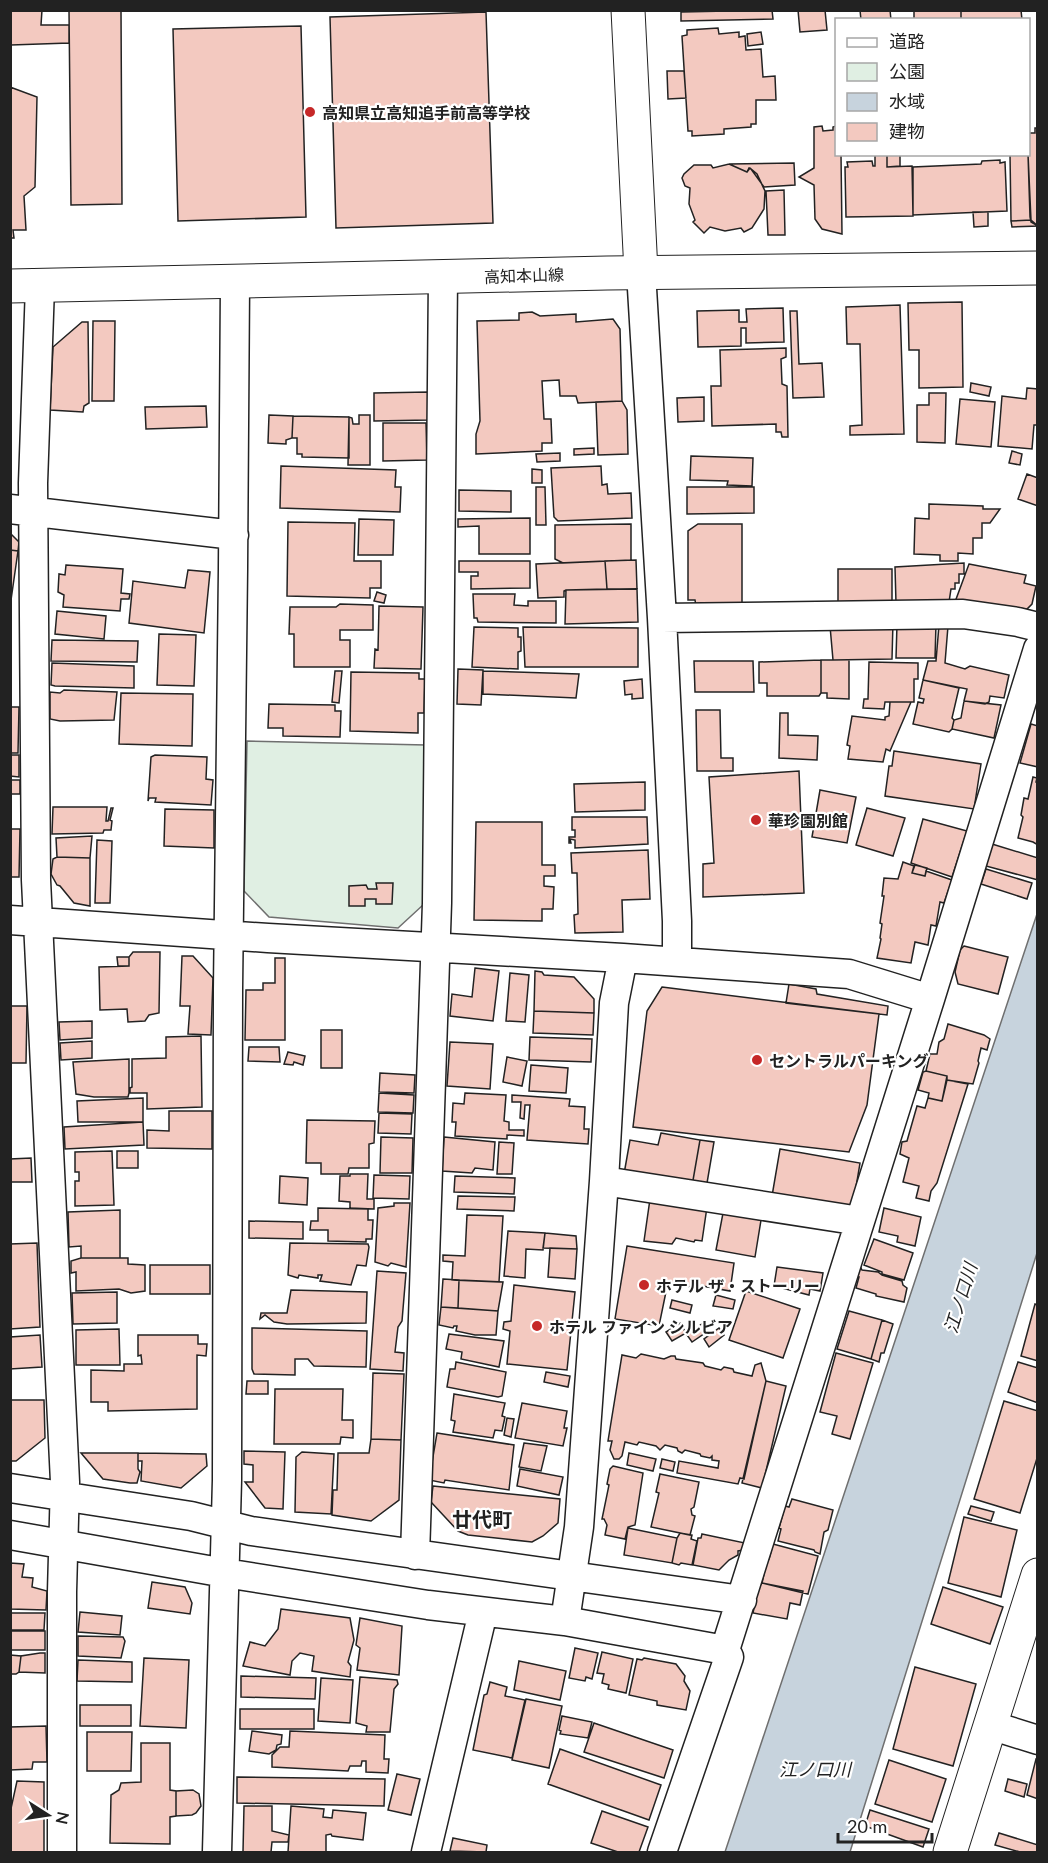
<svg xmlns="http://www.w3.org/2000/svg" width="1048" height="1863" font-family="Lato,'Noto Sans JP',sans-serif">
  <rect width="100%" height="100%" fill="#fff"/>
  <path fill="#e0efe3" stroke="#6f6f6f" stroke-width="1.5" d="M247 741 426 745 423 905 398 928 269 917 244 891Z"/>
  <path fill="#c7d3dd" stroke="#6f6f6f" stroke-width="1.5" d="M1037 914V1253L850 1852H725Z"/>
  <path fill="#f3c9c0" stroke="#222" stroke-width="1.5" d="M42 10 41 25H69V43L11 45 10 11Z
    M69 10H121L122 204 71 205Z
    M772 10 773 19 681 21V12Z
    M798 10H825L827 30 800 32Z
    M860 10H890L891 20H861Z
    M914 10H961V20H914Z
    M961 10H1021L1022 20H961Z
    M486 12 493 223 336 228 330 17Z
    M301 26 306 217 178 221 173 29Z
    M718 28 719 34 739 32V37L745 36 746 50 761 49 763 77 775 76 776 100H756V124H751V127L724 129V134L692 136V131H688L682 36 687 35V30Z
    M761 32 763 44 748 46 747 34Z
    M667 71H684L686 98 668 99Z
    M10 87 37 97 35 187 24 196 26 230H13L14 238H10Z
    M822 126 823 131 833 130V127L836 126V154H841L842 234 822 229 815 219 814 185 799 177 814 168V127Z
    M1035 128H1038V224L1036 225 1031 222 1030 217 1028 154V133H1035Z
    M875 154H887V167L912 166 913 216 846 217 845 167H848L847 162 872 161 873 166H875Z
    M887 154H900V166L887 167Z
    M1010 154H1028L1031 220 1011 221Z
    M1000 160V163L1005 162 1007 211 913 215V167L981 164 982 161Z
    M794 163 795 185 764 187 751 169 749 168 747 172 729 164Z
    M729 164 747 172 750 168 757 174 765 191 764 209 752 228 744 232 741 228 725 231 710 227 704 233 693 222 695 220 689 204 690 188 685 186 682 178 684 174 694 165H711L713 168Z
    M784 190 785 235H768L766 191Z
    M973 212H988V226L974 227Z
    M1031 220 1038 226 1012 227 1011 221Z
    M962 302 963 387 919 388V350H909L908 303Z
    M900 305 904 434 850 435V426L862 425 860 344H847L846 307Z
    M783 308 784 342 746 343V328H741V346L698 347 697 311 739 310V322H747L746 309Z
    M790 311H797L799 364 822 363 824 397 793 398Z
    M532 312 540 316 576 314V322L613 319 620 329 622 401 578 403 576 396H560L559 380 542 381 544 419H551L552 443H542V451L476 454V434L480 421 477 321 519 320V313Z
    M93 321H115L114 401H92Z
    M82 322H88L89 403 84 406 83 412 50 410 53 347Z
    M786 348V357L781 359 782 384 787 386 788 437H782L781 432H776V424L712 426 711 386H721L720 350Z
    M971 383 991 387 989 396 970 392Z
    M1027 388 1038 389V425H1034L1032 449 998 446 1002 396 1026 399Z
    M429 392V420L374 421V393Z
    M929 393H946L945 443 917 442V405H929Z
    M704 397V421L678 422 677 398Z
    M960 399 995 402 991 447 956 444Z
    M622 401 627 410 628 454 598 455 596 402Z
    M206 406 207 427 146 429 145 407Z
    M269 415 293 416 292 438 286 440V444L268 443Z
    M359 415H370V465H348L349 417 352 418 353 424H359Z
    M293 416 349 417V458L302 457V454H297V438H292Z
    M383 423H426L427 460 383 461Z
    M594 448V454L574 455V449Z
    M1012 451 1022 454 1020 465 1009 463Z
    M560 453V461L537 462 536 454Z
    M691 456 753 458 752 486 727 485 728 481 690 480Z
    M281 466 396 470 395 487H401L400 512 280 508Z
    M601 466 602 485 607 484 608 494 631 493 632 518 558 521 554 517 551 468Z
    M532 469 542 470V483H532Z
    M1027 474 1038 478V506L1018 499Z
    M536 487H545L546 525H536Z
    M687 487H754V513L687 514Z
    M459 490 511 491V512L459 511Z
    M929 504 983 506V509H1000L990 523H982V538H973V554L958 553V561H940V555L914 554 915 518 929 519Z
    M530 518V554H479V526L458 527V519Z
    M359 519 394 520 393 555H358Z
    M288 522 355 523 354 561H381V588H370V598L287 596Z
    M631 524V560L563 563 555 559V525Z
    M698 524H742V606H696L695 600H688V531Z
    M10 533 19 542 18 551 10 550Z
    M10 550 18 551 11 600H10Z
    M636 560 637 589H607L605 561Z
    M459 561H530V588L471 589V576H478V572H459Z
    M605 561 607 589 566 590 564 591V597L538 598 536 564Z
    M964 563V574H959V583H955V589H951L949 602 896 603 895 567Z
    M969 564 1026 575 1024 583 1036 586 1032 604 1027 609 1020 612 955 602Z
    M66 565 123 569 121 593 130 594 129 599H121L120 611 63 607 64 595 58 592 59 574 65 575Z
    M838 569H892V603L838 604Z
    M188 570 210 572 204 633 129 623 133 581 185 588Z
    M637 589 638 622 565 624 566 590Z
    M377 592 386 595 384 603 374 601Z
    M473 594H515L514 605 528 606V601H556V623L478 622 477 618H474Z
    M340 604 373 605V630H340V640H350V667H294V634H289L290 607H336Z
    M379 606 423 607 421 669 374 668 375 649 378 650Z
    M57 611 106 616 104 639 55 634Z
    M893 622 892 659 833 660 830 626Z
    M897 624H936L935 658H896Z
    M939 625 948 626 945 663 965 669 970 666 1009 675 1004 698 990 696 989 702 985 704 964 701 967 689 923 680 928 661H936Z
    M474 627 518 628V637H521V651L518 652V669L472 667Z
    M523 627 638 628V667H525Z
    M159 634 196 635 194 686 157 685Z
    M52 640 138 641 137 662 51 661Z
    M821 660V693L819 696H767V683H759V662Z
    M821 660H849V699L827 698V693H821Z
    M694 661H753L754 692H695Z
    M869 662 918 663V679H914V702H885L884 709 863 708 864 699H868Z
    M52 663 134 666V688L55 686 51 685Z
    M458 669 483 670 481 705 457 704Z
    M335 671H342L339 703 332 702Z
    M483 671 579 674 576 698 483 694Z
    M351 672 419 673V679H425L424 713H418V733L350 731Z
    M642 679 643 698 632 699V694L625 695 624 681Z
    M923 680 959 688 952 718 954 720 952 729 949 732 913 724 918 702 923 703 924 699 919 698Z
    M64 690 117 692 114 720 60 721 50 719V692L60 693Z
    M121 693 193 694 192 746 119 744Z
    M964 701 1001 705 994 738 952 729 954 720 961 718Z
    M890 702H911L890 751 886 749 883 762 848 759 850 746 847 745 852 716 885 720V717L889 716Z
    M269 704 335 705V711H341L340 737 283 736V728H268Z
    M10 707H19L18 753H10Z
    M696 710H720L721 758H733V771H697Z
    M780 713H788V735L818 736 817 760 779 758Z
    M1031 724 1038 726V767L1020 763Z
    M894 751 981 764 974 809 885 796 889 766H892Z
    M10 755H19V777L10 776Z
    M155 755 207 757 206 779 213 780 211 805 155 802 156 798H149L148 801 151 757Z
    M799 771 804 893 703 897V864L714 863 709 777Z
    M1033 777 1037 778 1036 782 1038 783V845L1033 842 1018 838 1023 817 1021 815 1024 798 1028 799Z
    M10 780H20V794H10Z
    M645 782V810L575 812 574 784Z
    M820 790 856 797 847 843 812 837Z
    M53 807H107L106 821H108L111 808H113L110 820 112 821 111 830H104L103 833 52 834Z
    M867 808 905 818 893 856 856 845Z
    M165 809 214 810V848L164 846Z
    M572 817H647L648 844 575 848V840L570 839 571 843H569V837H575V830H572Z
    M923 819 967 831 952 877 911 863Z
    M476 822H542V865H555V876H544V886L554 887 553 909H542V921L474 920Z
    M10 829H20L19 877H11L10 879Z
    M92 836 90 858 57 857 56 838Z
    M97 840 112 841 110 903H95Z
    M992 844 1038 858V880L986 866Z
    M648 850 650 899 622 900 623 932 575 933 574 915 578 914 577 873H572L571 853Z
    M57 857 90 858V906L74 903 60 886 57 885 51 874 53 859Z
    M903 862 914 866 912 873 925 876 926 871 952 880 944 903 940 902 936 926 931 925 928 945 915 942 911 963 877 958 881 939 880 938 882 924 880 923 884 896H882L884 878 898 879Z
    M915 865 927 868 925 876 912 873Z
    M986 869 1032 883 1027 899 981 884Z
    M376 883H393L392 904H376V899H365V906H349V886L366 885 368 889H377Z
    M964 946 1008 957 998 994 958 984 955 972 960 950Z
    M133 952H160L159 1013 149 1015 145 1021 128 1022 127 1009 100 1010 99 967 129 966V957Z
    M182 956H193L213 978 211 1035 188 1034 190 1006H180Z
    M117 957H129V966H118Z
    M275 958H285V1040H245L246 990H263V983H275Z
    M475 968 499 971 493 1021 450 1016 452 994 472 997Z
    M535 971 542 972 544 975 574 977 594 999V1013L534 1011Z
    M510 973 529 975 525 1022 506 1021Z
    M789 984 816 989 817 994 888 1006 887 1015 786 1003Z
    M662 987 879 1014 867 1105 849 1152 633 1127 647 1011Z
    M10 1006H27L26 1063H10Z
    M534 1011 594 1013 593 1035 533 1033Z
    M92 1021V1038L60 1040 59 1022Z
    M948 1024 984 1035 990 1039 987 1050 981 1048 978 1061 979 1063 973 1084 947 1080V1076L926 1071 930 1054H937L939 1042 944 1039Z
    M321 1030H342V1068H321Z
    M201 1036 202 1107 147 1109V1093H130V1088L132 1087V1059L166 1058V1037Z
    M530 1037 592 1039 591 1062 529 1060Z
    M92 1041V1058L61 1060 60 1043Z
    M450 1042 493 1044 490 1089 447 1086Z
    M249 1047H279L280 1062 248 1061Z
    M288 1052 305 1056 303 1065 294 1062 293 1065 284 1064Z
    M507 1057 527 1061 522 1086 503 1082Z
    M129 1059V1093L128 1097H94L76 1094 73 1062Z
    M531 1065 568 1068 566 1093 529 1091Z
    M926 1071 947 1076 942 1101 928 1098 929 1093 918 1090 923 1072Z
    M380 1073 415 1075 414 1093 379 1092Z
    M947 1080 968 1084 937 1183 931 1191 929 1201 916 1198 919 1186 903 1182 909 1158 900 1154 902 1142 907 1141 917 1106 925 1108 928 1098 942 1101Z
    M379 1093 414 1095 413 1113 378 1112Z
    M465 1093 506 1095 504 1121 509 1122V1130H524V1136L507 1135V1139L455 1136 456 1122H452L453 1103 464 1104Z
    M512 1095 570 1099 569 1106 585 1107 584 1129H589L588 1144 527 1140 530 1105H525L524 1119 520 1118 521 1102H512Z
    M143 1098V1122H78L77 1101Z
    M169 1111H212V1149L147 1148V1130L169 1131Z
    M379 1113 412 1114 411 1134 378 1133Z
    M307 1120 375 1121 374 1143 369 1144V1168H349L348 1174H321V1163H306Z
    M143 1122 144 1145 65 1149 64 1127Z
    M661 1133 700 1140 692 1186 624 1174 630 1140 658 1145Z
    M381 1137 413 1138 412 1173H380Z
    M444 1137 495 1142 493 1170 475 1168 472 1173 442 1171Z
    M700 1140 714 1142 706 1189 692 1186Z
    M499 1142 514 1143 512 1174H497Z
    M780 1149 860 1163 852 1211 772 1196Z
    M112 1151 114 1205 75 1206V1181H79V1172H75V1152Z
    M117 1151H138V1168H117Z
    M31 1158 32 1182H10V1159Z
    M350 1174H368L367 1199H374V1209L350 1208V1202L339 1201 340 1176H350Z
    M374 1175 410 1176 409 1199 373 1198Z
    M280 1176 308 1178 307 1205 279 1203Z
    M455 1176 515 1178 514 1194 454 1192Z
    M458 1196 515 1197 514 1211 457 1209Z
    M650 1199 707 1207 702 1241 695 1240 694 1242 676 1238 672 1244 644 1241Z
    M394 1203H410L406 1267 391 1263 388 1266 375 1262 378 1208 394 1206Z
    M318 1208 368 1209V1220H373L372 1239H366V1242L328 1241V1230H310L311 1221H318Z
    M884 1208 921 1217 915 1246 897 1242 898 1236 879 1232Z
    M120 1210V1258H81V1246L69 1247 68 1212Z
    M723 1213 761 1220 755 1257 716 1250Z
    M467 1215 503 1216 499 1282 452 1280 453 1262 443 1261V1255L465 1256Z
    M249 1221 303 1222V1239L249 1238Z
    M508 1231 545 1233 543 1250 526 1249 525 1278 504 1276Z
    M545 1233 576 1236 577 1249 543 1248Z
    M874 1239 913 1253 904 1280 882 1274V1272L864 1265Z
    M37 1243 40 1327 10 1329V1244Z
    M290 1243 368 1244 369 1247 366 1266 357 1265 351 1285 320 1281 322 1275H318V1278L299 1275 298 1278 288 1275Z
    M627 1246 734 1263 730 1291 691 1284V1287L668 1282 659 1326 615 1319Z
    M550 1248 577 1249 575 1279 548 1277Z
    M81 1258H128V1264L145 1265V1291L131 1293 119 1289 76 1291V1272L71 1273V1261Z
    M150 1265H210V1294H150Z
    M860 1266 862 1270 878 1272 882 1275 902 1281 903 1285 907 1288 904 1302 876 1296V1294L856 1288 859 1277H856Z
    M777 1267 823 1273 820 1291 810 1289 809 1295 774 1286Z
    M377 1271 406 1273 402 1321 398 1327 395 1352 404 1353 403 1371 370 1369Z
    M443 1279 459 1280 458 1308 441 1307Z
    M459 1280 503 1282 498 1311 458 1308Z
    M514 1285 575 1292 567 1370 507 1364 510 1331 503 1329 504 1322 511 1321Z
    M291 1290 367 1292 366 1323 287 1324 274 1322 265 1315 260 1319 261 1313H287Z
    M746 1291 800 1309 783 1358 729 1340Z
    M117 1292V1323L73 1324 72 1293Z
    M716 1295 735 1300 733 1309 713 1306Z
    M672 1300 692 1305 690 1313 670 1308Z
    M1035 1304 1038 1305V1361L1021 1356Z
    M441 1307 498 1311 496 1335H475L456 1331 457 1326H454L453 1328 439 1325Z
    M849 1311 882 1320 871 1359 837 1349Z
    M882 1320 893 1324 884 1353H881L879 1362 871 1359Z
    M680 1323 686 1333 672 1341 666 1332Z
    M703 1323 708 1331 692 1342 687 1335Z
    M252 1328 367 1331 366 1367 314 1366 308 1359H295V1375L254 1374 252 1369Z
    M719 1328 724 1335 709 1347 704 1339Z
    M119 1329 120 1365H76V1330Z
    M449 1334 504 1341 499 1367 461 1359 462 1352 446 1349Z
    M40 1335 42 1367 10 1369V1337Z
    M138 1335H198V1344H207L206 1356 197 1355V1409L108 1411V1402H91V1370L124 1371V1364H142L141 1355 138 1356Z
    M836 1353 873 1363 850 1439 832 1434 837 1416 820 1412Z
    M641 1354 664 1359 671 1356H675L676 1359 703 1363 705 1366 721 1370 724 1367 733 1369 734 1372 752 1376 755 1365 761 1363 766 1381 744 1479 740 1478 738 1484 677 1473 679 1461 718 1468 719 1461 712 1460V1456L710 1458 701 1456 700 1454 685 1450 682 1453 678 1451 677 1448 665 1445 660 1450 656 1446 639 1442 637 1445 625 1442 622 1456 619 1459H614L610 1450 612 1441H608L622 1355 636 1358Z
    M456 1362 506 1372 502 1396 498 1397 447 1387 450 1369H455Z
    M1018 1362 1038 1368V1403L1008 1392Z
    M546 1372 570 1376 568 1387 544 1382Z
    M373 1373 404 1374 401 1440 371 1439Z
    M247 1381H268V1394H246Z
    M766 1381 786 1386 762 1488 742 1483Z
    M275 1389H343L342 1420H353V1438L341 1437 340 1444H274Z
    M454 1394 505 1403 502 1416 505 1417 502 1431 495 1430 493 1438 453 1432 455 1421 451 1420Z
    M10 1400H44L45 1438 16 1461H10Z
    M1004 1401 1038 1411V1455L1020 1513 974 1499Z
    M522 1403 567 1411 564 1428H567L563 1446 515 1438Z
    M507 1418 514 1419 511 1437 504 1435Z
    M437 1433 514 1445 509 1490 445 1480 444 1483 429 1480Z
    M371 1439 401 1440 399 1500 371 1521 332 1515 333 1490H337L338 1453H369Z
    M524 1443 547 1446 541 1471 519 1467Z
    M244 1451 285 1452 283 1509 265 1508 245 1482H253V1465L244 1464Z
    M302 1452 334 1454 331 1514 295 1512 296 1457Z
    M81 1453H138V1469L140 1472 137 1483H130L103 1479Z
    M138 1453 206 1454 207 1466 181 1488 141 1481 142 1461H138Z
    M629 1453 656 1459 653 1471 627 1465Z
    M662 1459 675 1462 673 1471 660 1468Z
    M613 1466 643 1473 635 1525 628 1527 625 1539 605 1535 607 1525 604 1519H602L609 1485 607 1484 610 1469Z
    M520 1469 563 1477 559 1495 517 1486Z
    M660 1474 699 1482 694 1507 691 1509 692 1515 695 1516 690 1535 651 1527 659 1493 656 1492Z
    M433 1486 560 1499 558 1523 543 1536 532 1542 468 1535 458 1531 431 1502Z
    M792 1499 833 1510 828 1530 824 1532 820 1554 815 1552 814 1550 778 1541 781 1529 779 1528 785 1506 789 1507Z
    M971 1506 994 1512 991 1521 968 1514Z
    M964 1517 1017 1530 1001 1597 948 1583Z
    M628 1528 677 1538 672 1563 624 1555Z
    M680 1533 692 1535 691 1539 697 1541 692 1565 681 1563 679 1565 672 1563 677 1538Z
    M702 1534 745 1543 744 1550 738 1551V1555L729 1560 719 1570 693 1565 698 1538H701Z
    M773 1544 818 1556 808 1594 762 1583 767 1560 769 1559Z
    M10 1563 24 1564 22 1577 33 1578 32 1587 47 1591 46 1610 10 1609Z
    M152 1582 185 1587 192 1603 190 1614 148 1608Z
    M762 1583 803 1591 800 1605 790 1603 787 1619 753 1613 758 1588Z
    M943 1587 1003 1607 990 1644 931 1624Z
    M281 1609 350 1618 354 1640 348 1662 351 1666 350 1677 312 1671 314 1656 300 1653 292 1661 290 1675 243 1666 250 1642 265 1646 278 1629Z
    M80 1612 122 1616 120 1635 78 1632Z
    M10 1613H45L44 1630H10Z
    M360 1618 402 1626 399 1675 357 1670 360 1648 356 1645Z
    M10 1631H45V1650H10Z
    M78 1636 123 1637 125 1641 121 1658 78 1656Z
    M575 1648 598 1653 592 1679 586 1677 585 1681 569 1678Z
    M602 1652 633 1659 626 1693 608 1689 609 1685 602 1683 604 1674 597 1673Z
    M40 1653H45V1673L19 1672 21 1656Z
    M10 1655 21 1656 19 1672 16 1674H10Z
    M144 1658 189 1660 186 1728 140 1726Z
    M644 1658 676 1664 685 1676 684 1681 690 1691 686 1710 657 1705V1701L629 1695 637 1659 642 1660Z
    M78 1660 132 1662V1682L77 1681Z
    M519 1661 566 1671 560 1700 514 1690Z
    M915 1667 976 1684 953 1766 893 1749Z
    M241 1676 316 1678 315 1699 241 1697Z
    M360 1677 397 1680 398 1684 394 1689 390 1732H366L367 1726 356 1723Z
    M321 1678 353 1680 350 1723 318 1721Z
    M490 1682 507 1687 505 1696 525 1700 512 1758 473 1750 484 1695 487 1694Z
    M526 1699 562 1706 549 1768 512 1760Z
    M80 1705H131V1726H80Z
    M240 1709H314V1729H240Z
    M562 1716 592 1722 588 1738 560 1734 561 1731 559 1730Z
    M594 1723 673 1750 664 1778 584 1752Z
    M46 1726 47 1762H33L32 1769 10 1770V1727Z
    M252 1731 282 1735 281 1744 277 1745 276 1750 269 1754 249 1751Z
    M290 1731 385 1735 384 1759H389L388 1773 366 1772V1761H362L361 1766H350L348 1771 272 1767V1755L280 1747H289Z
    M87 1732H132L131 1771H87Z
    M141 1743H170V1790L176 1791V1816L170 1817V1844L110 1843 111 1795 119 1790 121 1783 141 1782Z
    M560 1749 661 1785 649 1820 548 1784Z
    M1036 1759 1038 1760V1799L1027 1795Z
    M889 1760 946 1779 932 1822 875 1804Z
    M397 1774 420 1779 411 1815 388 1810Z
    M237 1777 385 1779 384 1806 237 1803Z
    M1008 1779 1027 1784 1024 1797 1005 1791Z
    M17 1781 44 1782V1852H10V1813Z
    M193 1790 199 1794 201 1806 196 1813 192 1815 176 1816V1791Z
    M244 1806H272V1831L289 1835 288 1842H272L271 1852H243Z
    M291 1806 324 1809 323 1817 332 1818 333 1810 366 1813 363 1840 332 1836 331 1834 326 1835V1852H288Z
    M870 1810 929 1829 923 1847 865 1826Z
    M602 1811 648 1827 639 1852H618L591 1843Z
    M999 1833 1038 1845V1852H1020L995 1845Z
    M453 1838 487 1845 486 1852 450 1851Z"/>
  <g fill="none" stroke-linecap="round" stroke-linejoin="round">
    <defs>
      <path id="minor" d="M641 272 662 618 677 921V961
        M40 286 33 483 36 880 65 1482 62 1592V1852
        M10 509 234 535
        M662 618 963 614 1018 622 1038 627
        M10 920 268 938 623 958 849 974 930 999
        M604 1181 860 1221
        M10 1488 191 1516 251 1531 742 1600
        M10 1535 225 1573 428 1605 565 1621 725 1650
        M415 1555 437 903 443 277
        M565 1621 579 1527 604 1181 614 1003 623 958
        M990 1725 1038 1740
        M217 1852 227 1480 228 989 233 569 235 283
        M426 1852 483 1612
        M662 1852 729 1657 725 1650 930 999 1038 649"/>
      <path id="tertiary" d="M628 10 641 272
        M950 1852 1038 1575"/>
      <path id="primary" d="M10 286 607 273 1038 268"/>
    </defs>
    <use href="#minor" stroke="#222" stroke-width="31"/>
    <use href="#tertiary" stroke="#222" stroke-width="35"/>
    <use href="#primary" stroke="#222" stroke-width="35"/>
    <use href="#minor" stroke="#fff" stroke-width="28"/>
    <use href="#tertiary" stroke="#fff" stroke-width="33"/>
    <use href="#primary" stroke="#fff" stroke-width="33"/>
  </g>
  <g fill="#c62828" stroke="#fff" stroke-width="2">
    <circle cx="310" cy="112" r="6"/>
    <circle cx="756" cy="820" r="6"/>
    <circle cx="757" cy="1060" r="6"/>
    <circle cx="644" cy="1285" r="6"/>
    <circle cx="537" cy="1326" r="6"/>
  </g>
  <g text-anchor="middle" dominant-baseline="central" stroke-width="4.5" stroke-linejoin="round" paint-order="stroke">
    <g font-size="16" font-weight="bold" fill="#222" stroke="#fff" text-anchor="start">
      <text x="322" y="112">高知県立高知追手前高等学校</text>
      <text x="768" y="820">華珍園別館</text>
      <text x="769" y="1060">セントラルパーキング</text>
      <text x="656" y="1285">ホテル ザ・ストーリー</text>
      <text x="549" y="1326">ホテル ファイン シルビア</text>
    </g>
    <g font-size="16" fill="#222" stroke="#fff">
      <text transform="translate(524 275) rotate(-2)">高知本山線</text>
    </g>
    <g font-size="18" font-style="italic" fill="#222" stroke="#fff">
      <text transform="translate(960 1298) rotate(-73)">江ノ口川</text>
      <text x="815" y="1769">江ノ口川</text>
    </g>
    <g font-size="20" font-weight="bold" fill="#222" stroke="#fff">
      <text x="482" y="1519">廿代町</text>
    </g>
  </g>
  <rect width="1048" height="1863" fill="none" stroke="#222222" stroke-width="24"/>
  <rect x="835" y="18" width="195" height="138" fill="#ffffff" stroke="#a7a7a7" stroke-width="1.5"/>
  <rect x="847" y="38" width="30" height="9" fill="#ffffff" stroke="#a7a7a7" stroke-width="1.5"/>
  <text x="889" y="48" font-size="18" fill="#222222">道路</text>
  <rect x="847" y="63" width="30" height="18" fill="#e0efe3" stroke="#a7a7a7" stroke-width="1.5"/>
  <text x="889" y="78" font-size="18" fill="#222222">公園</text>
  <rect x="847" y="93" width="30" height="18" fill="#c7d3dd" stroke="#a7a7a7" stroke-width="1.5"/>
  <text x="889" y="108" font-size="18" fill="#222222">水域</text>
  <rect x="847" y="123" width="30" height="18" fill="#f3c9c0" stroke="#a7a7a7" stroke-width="1.5"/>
  <text x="889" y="138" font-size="18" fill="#222222">建物</text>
  <g transform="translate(48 1815) rotate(102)" stroke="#ffffff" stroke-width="4.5" paint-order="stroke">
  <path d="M0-4.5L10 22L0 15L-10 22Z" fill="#222222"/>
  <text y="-9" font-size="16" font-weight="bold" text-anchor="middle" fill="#222222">N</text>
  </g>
  <path d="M838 1833v9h94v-9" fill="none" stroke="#222222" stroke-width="3"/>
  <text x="847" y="1833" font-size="18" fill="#222222" stroke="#ffffff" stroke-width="4.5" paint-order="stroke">20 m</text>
</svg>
